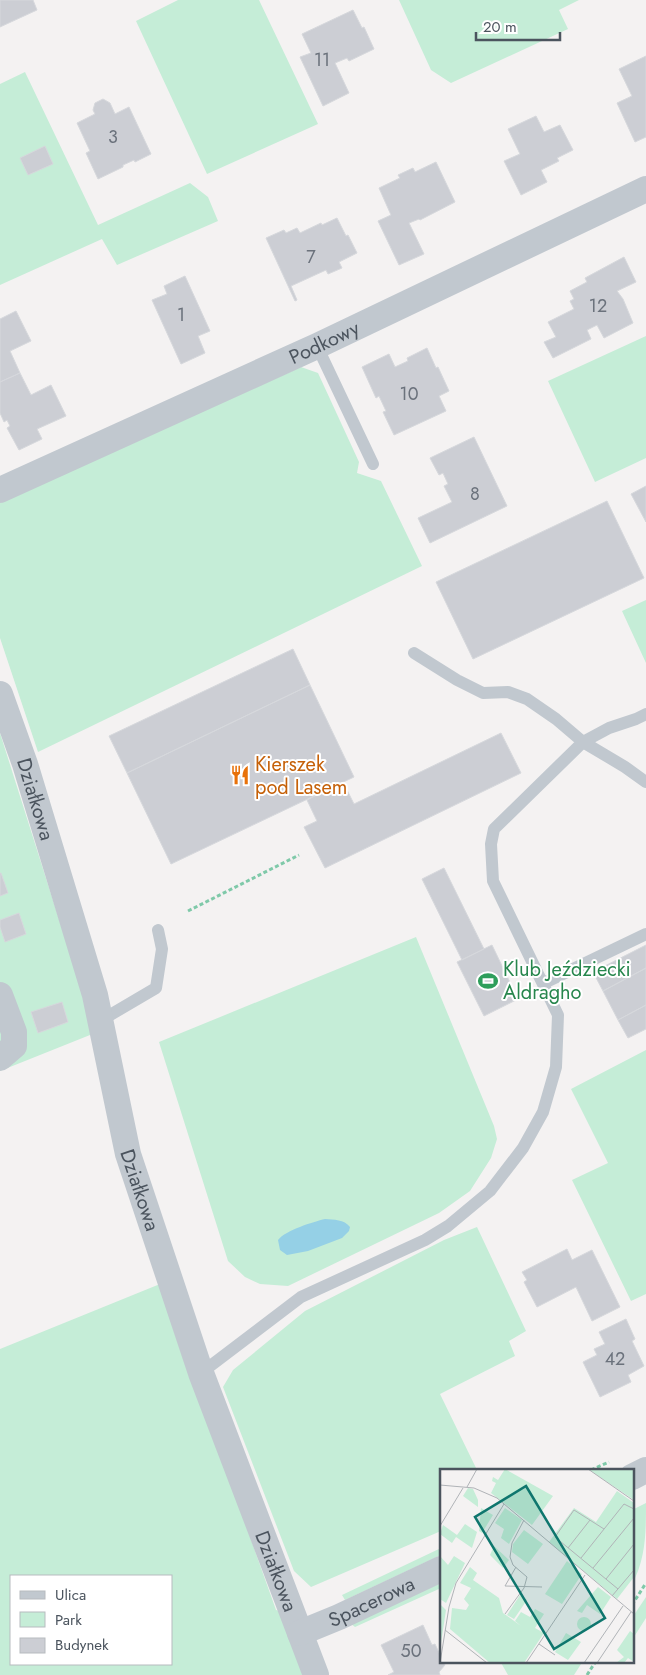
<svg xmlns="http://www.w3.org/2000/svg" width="646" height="1675" font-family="Jost,sans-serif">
  <rect width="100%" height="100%" fill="#f4f2f2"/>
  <path fill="#c5edd7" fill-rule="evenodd" d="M178 0H259L318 124 207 174 136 21Z
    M399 0H579L559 10 568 29 451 83 431 70Z
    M25 72 98 225 190 183 208 197 218 221 117 265 102 239 0 285V84Z
    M646 336V458L595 482 548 381Z
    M301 367 318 373 359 462 357 473 381 481 422 566 38 752 0 638V503Z
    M646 600V663L622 611Z
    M0 733 95 1033 0 1071Z
    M416 937 494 1126 497 1139 491 1158 470 1191 439 1213 288 1286 260 1284 245 1277 228 1261 159 1042Z
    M646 1050V1294L631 1301 572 1180 608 1163 571 1089Z
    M477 1227 526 1331 509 1341 515 1356 440 1394 477 1470H441V1531L311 1587 294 1571 223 1387 233 1370 305 1311 444 1240Z
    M160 1284 276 1610 279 1611 303 1675H0V1349ZM11 1576H171V1664H11Z
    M646 1503C646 1531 646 1559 632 1584V1510Z
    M441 1548V1555L345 1600 342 1595Z
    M441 1583V1588L355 1627 350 1623Z
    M646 1597V1618L632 1640V1618Z
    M500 1661H583L574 1675H508Z"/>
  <path fill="#95d0e6" d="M325 1219C334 1220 344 1219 350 1227L349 1231 342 1238 308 1251 287 1255 280 1250 278 1240C286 1230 313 1222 325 1219Z"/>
  <path fill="#ccced4" stroke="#d6d8dc" d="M0 0H33L37 10 0 27Z
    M353 10 362 28 364 27 374 49 349 61 347 58 335 63 349 93 323 106 300 57 311 53 302 34Z
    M646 56V137L635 142 617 103 632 96 619 69Z
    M103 99 110 103 115 114 129 107 151 154 135 162 134 160 123 165V167L98 179 86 153 90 151 77 123 95 114 93 110 95 103Z
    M536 116 544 132 560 125 573 150 557 158 559 161 541 170 547 182 521 195 504 161 520 154 508 129Z
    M45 146 53 164 28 175 20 158Z
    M436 162 455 202 420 220 419 219 409 223 424 254 399 265 378 221 391 215 379 188 400 178 398 175 413 168 415 172Z
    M337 218 346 236 348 235 357 253 339 262 342 268 328 274 326 270 291 286 297 300 295 301 266 238 284 230 286 233 297 228 300 233 321 223 322 225Z
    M624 257 636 282 617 291 623 299 633 323 604 338 597 325 587 330 591 339 553 358 544 342 556 337 548 322 574 309 570 301 574 299 570 291 587 282 585 278Z
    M185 276 210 331 198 336 205 353 181 364 152 300 167 294 164 286Z
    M16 311 31 341 10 351 20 373 0 382V319Z
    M427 348 436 368 438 367 449 391 439 396 446 411 394 435 383 412 386 411 379 396 376 398 362 367 389 354 395 367 408 361 407 358Z
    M20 373 31 395 51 385 66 416 37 429 42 439 19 450 7 428 10 426 7 420 4 422 0 413V382Z
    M474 437 507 506 430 543 418 518 452 502 444 486 448 484 443 473 439 475 430 458Z
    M646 486V522L631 494Z
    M607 501 644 578 473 659 436 582Z
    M293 649 310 685 127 773 109 736Z
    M310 685 354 777 171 864 127 773Z
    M501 733 521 773 325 868 304 827 317 821 307 800 343 782 354 804Z
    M444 868 484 949 462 960 422 879Z
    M0 873H1L8 893 0 896Z
    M19 913 26 934 5 942 0 927V920Z
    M492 945 518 999 484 1016 457 962Z
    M646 945V968L603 991 593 972Z
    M646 968V1005L618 1020 603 991Z
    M62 1002 68 1022 38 1033 31 1012Z
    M646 1005V1029L628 1038 618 1020Z
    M567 1249 572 1260 592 1250 620 1307 592 1321 576 1287 537 1307 524 1282 527 1280 522 1272Z
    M626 1319 635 1339 632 1341 644 1366 628 1375 631 1382 600 1397 583 1362 597 1355 594 1349 605 1344 599 1332Z
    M423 1625 432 1645 435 1644 441 1657V1661H443L445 1665 439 1672 440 1675H388L394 1672 381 1645Z"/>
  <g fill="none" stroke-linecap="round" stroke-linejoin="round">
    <path stroke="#7fc9a9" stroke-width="3" stroke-dasharray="4 2.5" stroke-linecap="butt" d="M188 911 299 855
      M591 1470 609 1462
      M632 1605 646 1583
      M587 1675 596 1661"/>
    <path stroke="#c1c8cf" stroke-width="12" d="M317 346 373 464
      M414 653 457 680 483 693 508 692 527 699 556 719 583 742 625 767 646 782
      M544 983 646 934
      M100 1021 156 988 162 949 158 930
      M201 1373 301 1297 425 1240 448 1226 490 1191 523 1148 543 1112 556 1067 558 1015 493 881 491 844 494 829 583 742 609 728 636 719 646 714"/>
    <g stroke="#c1c8cf" stroke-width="26">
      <path id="s1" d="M0 490 317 346 646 189"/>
      <path id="s2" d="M0 694 25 764 95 995 128 1154 201 1373 316 1675"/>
      <path d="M0 995 14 1032V1046L0 1058"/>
      <path d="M632 1477 646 1470"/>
      <path id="s3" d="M300 1633 339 1617 441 1569"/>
    </g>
  </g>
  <defs>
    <symbol id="restaurant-bare" viewBox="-9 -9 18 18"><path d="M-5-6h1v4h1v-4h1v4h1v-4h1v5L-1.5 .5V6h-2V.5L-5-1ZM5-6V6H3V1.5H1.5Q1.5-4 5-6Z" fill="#e8710a" stroke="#fff" stroke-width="2.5" paint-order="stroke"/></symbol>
    <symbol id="stadium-bare" viewBox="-9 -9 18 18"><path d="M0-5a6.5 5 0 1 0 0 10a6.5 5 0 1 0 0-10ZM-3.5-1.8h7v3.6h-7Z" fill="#2e9e5b" stroke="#fff" stroke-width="2.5" paint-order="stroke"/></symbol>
  </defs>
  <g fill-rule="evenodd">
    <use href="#restaurant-bare" x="226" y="761" width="28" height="28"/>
    <use href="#stadium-bare" x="474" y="967" width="28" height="28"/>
  </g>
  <g text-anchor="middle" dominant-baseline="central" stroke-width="4" stroke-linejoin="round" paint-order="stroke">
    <g font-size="18" fill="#6b727c">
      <text x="322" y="60">11</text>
      <text x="113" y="137">3</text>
      <text x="311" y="257">7</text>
      <text x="598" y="306">12</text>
      <text x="181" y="315">1</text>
      <text x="409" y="394">10</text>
      <text x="475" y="494">8</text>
      <text x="615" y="1359">42</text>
      <text x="411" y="1651">50</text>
    </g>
    <g font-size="20" fill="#4b545e" stroke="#fff">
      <text stroke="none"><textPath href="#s1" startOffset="356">Podkowy</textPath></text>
      <text stroke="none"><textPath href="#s2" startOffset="111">Działkowa</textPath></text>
      <text stroke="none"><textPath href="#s2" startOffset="516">Działkowa</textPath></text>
      <text stroke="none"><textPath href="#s2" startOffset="921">Działkowa</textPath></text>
      <text stroke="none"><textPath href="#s3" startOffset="78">Spacerowa</textPath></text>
    </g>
    <g font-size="20" fill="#c56008" stroke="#fff" text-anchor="start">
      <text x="255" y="764">Kierszek<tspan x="255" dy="23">pod Lasem</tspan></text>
    </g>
    <g font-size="20" fill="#27864d" stroke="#fff" text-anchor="start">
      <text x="503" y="969">Klub Jeździecki<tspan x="503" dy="23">Aldragho</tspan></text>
    </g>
  </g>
  <g transform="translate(440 1469)">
    <rect width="194" height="194" fill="#f4f2f2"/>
    <path d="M65 0 113 27 92 56 51 24 56 14 52 12 53 8 58 11ZM148 0H194V31ZM28 19 33 20 38 31V62V38L23 27ZM177 22 194 34V108L177 130 109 73 134 39 156 53ZM41 39 53 46 42 64 39 62ZM65 39 82 51 69 75 61 69 64 60 55 54ZM25 55 37 63 32 79 16 68 12 74 0 65 3 56 17 66ZM84 61 103 75 88 95 72 83 73 75ZM54 77 69 91 63 99 50 86ZM0 87 8 96 14 87 25 94 6 134 0 130ZM127 92 142 105 122 135 105 125ZM30 98 37 104 33 111 59 129 63 144 81 157 75 152 81 143 90 148 95 140 104 145 95 159 104 164 84 194H50L10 160 12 139 26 141 29 136 24 130 31 119 20 114ZM158 118 171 128 160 145 147 136 142 144 137 142ZM80 126 87 131 74 150 67 146ZM0 135 6 141 0 181ZM137 155a7 7 0 1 1 14 0a7 7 0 1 1-14 0ZM190 162 194 165V193L188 189 184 194H176L184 188 177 181ZM126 164 141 173 128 191 115 183Z" fill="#c5edd7"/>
    <path fill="none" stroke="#b0b3b7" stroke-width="1" d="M148 0 194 32M0 16 34 19 57 29 194 145M27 18 37 0M0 57 23 19M164 60 134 41 115 68 178 120M128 79 150 51M141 89 184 35 194 40M76 98 65 117 102 118M153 99 194 49M166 110 194 75M172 127 194 101M65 145 84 119 87 108 73 96 70 88 72 74 84 51M5 161 47 194M99 175 115 186M0 194 9 138 16 114 64 35M86 194 145 106M144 194 183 137M157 194 191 143"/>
    <path fill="#0f766e" fill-opacity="0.15" stroke="#0f766e" stroke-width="2.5" d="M86 17 165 149 114 180 35 48Z"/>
    <rect width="194" height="194" fill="none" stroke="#4b545e" stroke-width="2.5"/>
  </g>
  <rect x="10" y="1575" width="162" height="90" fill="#ffffff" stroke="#b7bbbf"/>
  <rect x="20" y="1591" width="25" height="8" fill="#c1c8cf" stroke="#b7bbbf"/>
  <text x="55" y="1600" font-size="15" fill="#4b545e">Ulica</text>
  <rect x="20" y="1612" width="25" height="15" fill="#c5edd7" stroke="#b7bbbf"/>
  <text x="55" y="1625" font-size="15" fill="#4b545e">Park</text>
  <rect x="20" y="1638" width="25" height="15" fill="#ccced4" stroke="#b7bbbf"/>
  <text x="55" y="1650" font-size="15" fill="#4b545e">Budynek</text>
  <path d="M476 32v8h84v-8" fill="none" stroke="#4b545e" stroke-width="2.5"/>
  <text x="483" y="32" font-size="15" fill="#4b545e" stroke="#ffffff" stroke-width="4" paint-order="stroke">20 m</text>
</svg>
